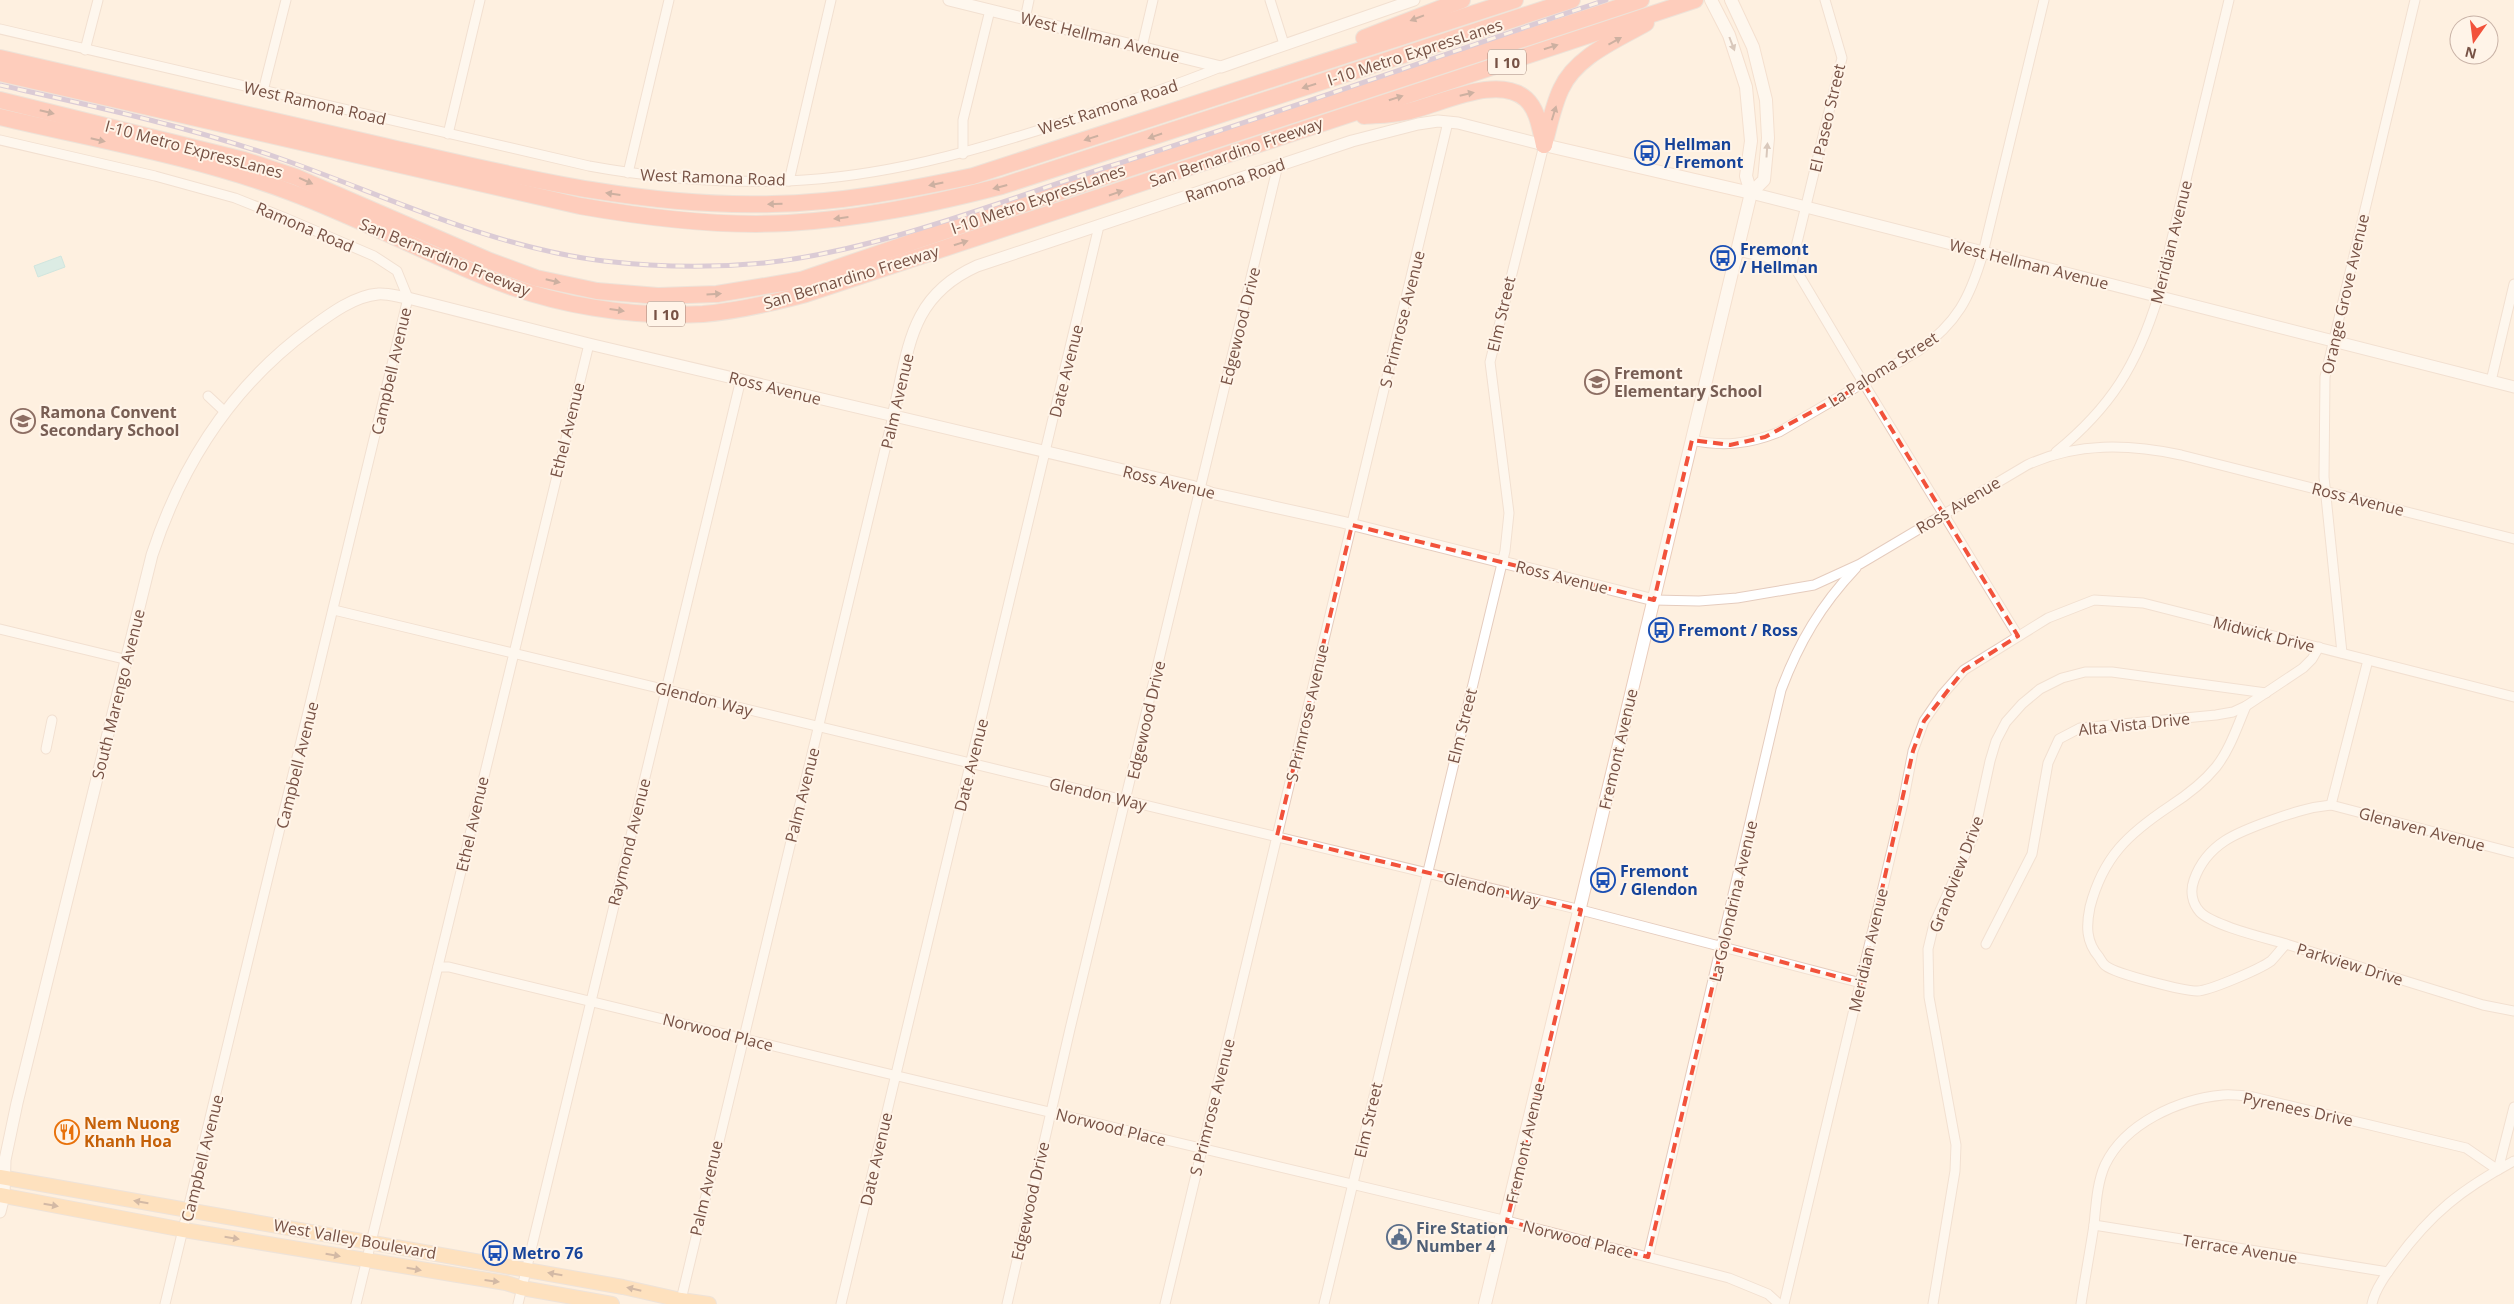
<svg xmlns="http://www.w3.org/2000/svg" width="2514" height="1304" font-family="'Open Sans',sans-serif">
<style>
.water{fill:#b3e6e9;stroke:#99d8db}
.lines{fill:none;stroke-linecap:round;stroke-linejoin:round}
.minor-casing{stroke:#e5ccbe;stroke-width:11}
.tertiary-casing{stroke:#e5ccbe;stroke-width:13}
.secondary-casing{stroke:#eaccbb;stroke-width:14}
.primary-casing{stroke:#dcd2cf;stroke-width:16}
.motorway-casing{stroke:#dcd2cf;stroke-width:18}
.minor{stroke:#fff;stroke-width:9}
.tertiary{stroke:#fff;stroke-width:11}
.secondary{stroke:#fff;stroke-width:12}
.primary{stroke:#ffce96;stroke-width:14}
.motorway{stroke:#fea391;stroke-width:16}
.rail-casing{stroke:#b19ec8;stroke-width:5}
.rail{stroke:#fff4e8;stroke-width:3;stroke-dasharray:9;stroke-linecap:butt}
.oneway{fill:#926254}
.oneway2{fill:#ad978f}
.oneway3{fill:#a0775d}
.marked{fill:none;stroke:#f2523b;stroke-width:4;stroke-dasharray:10 6;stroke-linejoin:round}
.labels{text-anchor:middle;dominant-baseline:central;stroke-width:4;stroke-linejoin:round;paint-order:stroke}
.shield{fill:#fff4e8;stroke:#a08376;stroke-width:1}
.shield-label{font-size:15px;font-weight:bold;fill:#775245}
.street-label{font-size:16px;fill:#775245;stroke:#fff4e8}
.transit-label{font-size:16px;font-weight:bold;fill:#164399;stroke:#fff4e8;text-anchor:start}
.education-label{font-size:16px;font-weight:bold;fill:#785e54;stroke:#fff4e8;text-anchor:start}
.food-label{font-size:16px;font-weight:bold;fill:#c56008;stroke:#fff4e8;text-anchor:start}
.service-label{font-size:16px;font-weight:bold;fill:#4e5e75;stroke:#fff4e8;text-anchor:start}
</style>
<rect width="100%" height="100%" fill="#fef0e0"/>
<polygon class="water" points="61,256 65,267 38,277 34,266"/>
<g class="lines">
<defs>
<g id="minor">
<polyline points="1270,0 1284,44"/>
<polyline points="1025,19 1029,0"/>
<path d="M0,29l589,137c65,12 133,17 199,15 94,-4 184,-29 273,-58 54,-17 107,-35 160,-56"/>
<polyline points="1142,47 1153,0"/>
<polyline points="85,50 98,0"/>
<polyline points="263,91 286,0"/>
<polyline points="448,134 480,0"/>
<polyline points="0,140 155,176 235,198 283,217 374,256 397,271 408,298 165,1304"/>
<polyline points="963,154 963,120 990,10"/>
<polyline points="628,173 669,0"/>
<polyline points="789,181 831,0"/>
<polyline points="1738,251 1792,263 1855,369 2018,636"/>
<polyline points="1792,263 1842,58 1825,0"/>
<polyline points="2491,381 2514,284"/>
<polyline points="208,396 224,411"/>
<path d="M1692,440c31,7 57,4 87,-8l139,-81c39,-28 52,-53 65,-98l61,-253"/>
<path d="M2056,452c55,-45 81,-87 102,-155l71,-297"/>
<path d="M1654,600l45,1 38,-3 77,-13 46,-21 167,-99c50,-23 102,-21 154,-10l333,84"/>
<polyline points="334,610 1581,910 1861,983"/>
<polyline points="0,629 128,660"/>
<polyline points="2342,653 2324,477 2325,377 2415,0"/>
<path d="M2246,706c-9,21 -16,43 -30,61 -13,16 -29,28 -46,39 -42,28 -67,51 -80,101 -4,19 -4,35 9,50 2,3 4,7 7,9 10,8 78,25 91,25 12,0 63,-22 74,-30 5,-5 10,-12 15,-17l197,61 31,6"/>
<polyline points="46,749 52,720"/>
<polyline points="2331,805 2514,853"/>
<polyline points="1986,944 2032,854 2048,763 2059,739 2080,728 2216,715 2233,712 2246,706 2303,668 2312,659 2319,647"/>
<path d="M2286,944c-20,-6 -72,-18 -86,-32 -8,-9 -10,-21 -6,-32 13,-37 44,-48 78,-60 20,-7 38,-13 59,-15l37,-145"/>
<polyline points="438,967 449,967 885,1073 1507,1221 1729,1278 1768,1294 1779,1304"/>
<polyline points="2094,1225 2388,1272"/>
<path d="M1648,1257l133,-567c18,-48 40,-85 75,-122"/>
<polyline points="356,1304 589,344"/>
<polyline points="518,1304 741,379"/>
<polyline points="680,1304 893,416"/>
<polyline points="841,1304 1099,226"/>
<polyline points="1007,1304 1070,1029 1278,165"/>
<polyline points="1165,1304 1448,122"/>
<polyline points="1324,1304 1505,551 1509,513 1490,362 1544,145"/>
<polyline points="1784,1304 1903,803 1913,751 1924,721 1942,695 1964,670 2048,618 2094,600 2143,603 2514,697"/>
<polyline points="1933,1304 1955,1171 1956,1145 1929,997 1928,949 1934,924 1974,835 1990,761 1996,741 2006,722 2022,704 2040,689 2062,678 2085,672 2112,672 2266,693"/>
<path d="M2081,1304c4,-26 9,-53 13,-79 2,-20 3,-42 11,-60 20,-42 74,-66 118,-70 10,-1 21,1 30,2l213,51 32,22 16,-63"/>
<path d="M2372,1304c3,-15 15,-31 24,-43 35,-48 66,-72 118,-100"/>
</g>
<g id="tertiary">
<polyline points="949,0 1221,67 1414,0"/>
<polyline points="1751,193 2514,387"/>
<path d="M893,416c16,-66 15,-119 84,-150l375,-125 66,-17 20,-3 20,2 86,22"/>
<path d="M0,1212l4,-16 1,-36 12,-57 135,-548c30,-92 81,-170 159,-227 19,-14 43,-32 67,-34 9,-1 21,3 30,4l181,46 602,142 20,7 131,29 312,78"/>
</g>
<g id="secondary">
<polyline points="1731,0 1753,47 1766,100 1768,138 1764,180 1751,193"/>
<polyline points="1544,145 1751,193"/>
<polyline points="1485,1304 1751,193 1746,176 1751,141 1746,87 1729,35 1711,0"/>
</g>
<g id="primary">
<polyline points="0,1177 623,1287 681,1300 709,1304"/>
<polyline points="0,1195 184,1230 506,1283 522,1288 612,1304"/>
</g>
<g id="motorway">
<polyline points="1364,38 1462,0"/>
<path d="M0,58c128,30 256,59 384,88 127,29 256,62 388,58 68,-1 135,-14 201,-28l542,-176"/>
<path d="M0,73l580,133c68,12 139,21 208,17 73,-4 144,-19 214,-37l570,-186"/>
<polyline points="0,100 244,160 296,177 490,261 536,278 597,291 658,296 717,294 801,280 1109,175 1641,0"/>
<path d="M1364,116c13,-1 28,-1 41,-4 33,-6 92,-39 121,-13 12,11 14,30 18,46"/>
<path d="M0,117c97,23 197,40 290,75 67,25 131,59 198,86 66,27 143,40 215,36 35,-3 69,-11 103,-20l889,-294"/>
<path d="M1544,145c5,-18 9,-39 17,-56 15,-33 56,-49 85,-66"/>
</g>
</defs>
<use href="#minor" class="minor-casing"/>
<use href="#tertiary" class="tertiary-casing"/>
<use href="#secondary" class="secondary-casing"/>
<use href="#primary" class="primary-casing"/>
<use href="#motorway" class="motorway-casing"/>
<use href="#minor" class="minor"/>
<use href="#tertiary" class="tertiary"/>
<use href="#secondary" class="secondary"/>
<use href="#primary" class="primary"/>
<use href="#motorway" class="motorway"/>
<defs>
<path id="rail" d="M0,85c93,21 186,41 276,72 109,38 213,90 328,104 52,6 108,7 160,2 112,-12 232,-60 340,-95 168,-53 335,-112 502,-168"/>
</defs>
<use href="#rail" class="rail-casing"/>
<use href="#rail" class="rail"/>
</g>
<defs><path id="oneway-solid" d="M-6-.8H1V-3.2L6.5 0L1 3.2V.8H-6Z" transform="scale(1.25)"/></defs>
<g class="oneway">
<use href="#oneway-solid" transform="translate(1417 18) rotate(159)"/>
<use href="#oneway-solid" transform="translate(1615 41) rotate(-29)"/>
<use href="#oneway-solid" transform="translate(1551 47) rotate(-18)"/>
<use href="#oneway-solid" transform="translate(1309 86) rotate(162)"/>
<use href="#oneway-solid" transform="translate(1467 94) rotate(-13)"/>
<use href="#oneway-solid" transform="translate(1396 98) rotate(-18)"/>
<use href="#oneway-solid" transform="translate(47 112) rotate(14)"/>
<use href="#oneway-solid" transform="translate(1554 113) rotate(-73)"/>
<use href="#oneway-solid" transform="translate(1155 136) rotate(161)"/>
<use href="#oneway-solid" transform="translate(1091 138) rotate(162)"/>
<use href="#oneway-solid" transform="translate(98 140) rotate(13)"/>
<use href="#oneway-solid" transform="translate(306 181) rotate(24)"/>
<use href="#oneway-solid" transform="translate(936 184) rotate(168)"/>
<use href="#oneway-solid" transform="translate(1000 187) rotate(165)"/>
<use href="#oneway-solid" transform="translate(1116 193) rotate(-19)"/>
<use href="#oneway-solid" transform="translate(613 194) rotate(-172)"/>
<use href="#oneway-solid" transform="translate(775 204) rotate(178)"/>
<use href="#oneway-solid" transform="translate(841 218) rotate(173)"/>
<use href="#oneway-solid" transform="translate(961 243) rotate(-18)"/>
<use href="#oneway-solid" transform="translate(553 281) rotate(13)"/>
<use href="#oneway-solid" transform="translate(714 294) rotate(-4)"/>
<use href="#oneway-solid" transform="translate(617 310) rotate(8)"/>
</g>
<g class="oneway2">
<use href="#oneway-solid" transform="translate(1732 44) rotate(69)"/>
<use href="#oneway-solid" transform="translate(1767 150) rotate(-86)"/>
</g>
<g class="oneway3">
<use href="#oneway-solid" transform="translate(141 1202) rotate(-170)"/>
<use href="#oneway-solid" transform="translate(51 1205) rotate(10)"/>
<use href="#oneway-solid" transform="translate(232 1238) rotate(9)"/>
<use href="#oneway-solid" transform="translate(333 1255) rotate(10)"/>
<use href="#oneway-solid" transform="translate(414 1269) rotate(10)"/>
<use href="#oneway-solid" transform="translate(555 1274) rotate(-170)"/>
<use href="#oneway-solid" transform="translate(492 1281) rotate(7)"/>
<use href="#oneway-solid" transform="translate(634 1289) rotate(-167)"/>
</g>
<path d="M0 0H2514V1304H0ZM1864,384l154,252 -54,34 -40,51 -11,30 -52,232 -139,-37 -74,311 -141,-36 74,-311 -304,-74 75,-311 302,75 38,-160 38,5 35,-8z" fill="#fef0e0" fill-opacity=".55" fill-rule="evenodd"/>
<path class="marked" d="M1864,384l154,252 -54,34 -40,51 -11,30 -52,232 -139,-37 -74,311 -141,-36 74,-311 -304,-74 75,-311 302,75 38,-160 38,5 35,-8z"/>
<defs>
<symbol id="bus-ring" viewBox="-11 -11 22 22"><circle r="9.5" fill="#fff4e8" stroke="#1a4fb4" stroke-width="1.5"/><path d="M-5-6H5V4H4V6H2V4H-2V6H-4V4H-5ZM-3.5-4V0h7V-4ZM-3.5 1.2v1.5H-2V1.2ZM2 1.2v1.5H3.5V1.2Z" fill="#1a4fb4"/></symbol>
<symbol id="school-ring" viewBox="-11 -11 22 22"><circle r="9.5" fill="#fff4e8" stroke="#8d6e63" stroke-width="1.5"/><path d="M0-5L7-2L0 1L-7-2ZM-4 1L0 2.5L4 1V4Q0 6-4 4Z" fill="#8d6e63"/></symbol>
<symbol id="restaurant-ring" viewBox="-11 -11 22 22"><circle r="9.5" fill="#fff4e8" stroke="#e8710a" stroke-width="1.5"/><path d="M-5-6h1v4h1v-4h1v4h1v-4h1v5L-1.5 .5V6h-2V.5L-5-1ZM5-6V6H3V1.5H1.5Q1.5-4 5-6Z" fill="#e8710a"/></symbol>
<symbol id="civic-ring" viewBox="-11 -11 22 22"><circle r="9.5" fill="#fff4e8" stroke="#5c6f8a" stroke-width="1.5"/><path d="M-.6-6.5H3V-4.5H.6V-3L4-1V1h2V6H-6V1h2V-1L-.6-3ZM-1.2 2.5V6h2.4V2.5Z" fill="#5c6f8a"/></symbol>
</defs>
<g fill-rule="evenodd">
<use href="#bus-ring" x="1633" y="139" width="28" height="28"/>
<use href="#bus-ring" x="1709" y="244" width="28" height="28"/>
<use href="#school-ring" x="1583" y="368" width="28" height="28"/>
<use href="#school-ring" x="9" y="407" width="28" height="28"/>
<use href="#bus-ring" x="1647" y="616" width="28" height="28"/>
<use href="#bus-ring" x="1589" y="866" width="28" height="28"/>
<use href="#restaurant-ring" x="53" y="1118" width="28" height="28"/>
<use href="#civic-ring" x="1385" y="1223" width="28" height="28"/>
<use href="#bus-ring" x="481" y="1239" width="28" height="28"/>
</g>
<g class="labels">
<g class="shield">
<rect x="1488" y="49.5" width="38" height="25" rx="4"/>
<rect x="647" y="301.5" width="38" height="25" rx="4"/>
</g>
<g class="shield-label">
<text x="1507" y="62">I 10</text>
<text x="666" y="314">I 10</text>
</g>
<g class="street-label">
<text transform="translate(1100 37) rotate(14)">West Hellman Avenue</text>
<text transform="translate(1415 52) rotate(-18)">I-10 Metro ExpressLanes</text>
<text transform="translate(315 103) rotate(13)">West Ramona Road</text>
<text transform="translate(1108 107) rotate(-18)">West Ramona Road</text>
<text transform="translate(1827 118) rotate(-77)">El Paseo Street</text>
<text transform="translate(194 149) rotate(15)">I-10 Metro ExpressLanes</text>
<text transform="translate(1236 152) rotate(-19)">San Bernardino Freeway</text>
<text transform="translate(713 177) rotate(2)">West Ramona Road</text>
<text transform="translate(1235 180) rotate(-19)">Ramona Road</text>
<text transform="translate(1038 199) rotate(-19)">I-10 Metro ExpressLanes</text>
<text transform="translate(305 227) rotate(23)">Ramona Road</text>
<text transform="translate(2171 242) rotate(-76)">Meridian Avenue</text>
<text transform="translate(445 257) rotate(22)">San Bernardino Freeway</text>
<text transform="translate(2029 264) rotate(14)">West Hellman Avenue</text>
<text transform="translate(851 277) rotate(-17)">San Bernardino Freeway</text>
<text transform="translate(2345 294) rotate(-77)">Orange Grove Avenue</text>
<text transform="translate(1501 314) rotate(-77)">Elm Street</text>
<text transform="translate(1402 319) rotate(-76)">S Primrose Avenue</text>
<text transform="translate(1240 326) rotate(-76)">Edgewood Drive</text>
<text transform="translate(1883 369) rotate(-32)">La Paloma Street</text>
<text transform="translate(391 371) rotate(-77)">Campbell Avenue</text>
<text transform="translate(1066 371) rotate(-76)">Date Avenue</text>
<text transform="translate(775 388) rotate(14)">Ross Avenue</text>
<text transform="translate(897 401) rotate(-77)">Palm Avenue</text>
<text transform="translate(567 430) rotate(-76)">Ethel Avenue</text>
<text transform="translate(1169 482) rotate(14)">Ross Avenue</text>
<text transform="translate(2358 499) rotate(14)">Ross Avenue</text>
<text transform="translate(1958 505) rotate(-31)">Ross Avenue</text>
<text transform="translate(1562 577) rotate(14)">Ross Avenue</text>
<text transform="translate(2264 634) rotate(14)">Midwick Drive</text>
<text transform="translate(118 694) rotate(-76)">South Marengo Avenue</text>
<text transform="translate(704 699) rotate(14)">Glendon Way</text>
<text transform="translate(1307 713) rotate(-77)">S Primrose Avenue</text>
<text transform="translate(1146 720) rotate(-77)">Edgewood Drive</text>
<text transform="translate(2134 724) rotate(-6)">Alta Vista Drive</text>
<text transform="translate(1462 726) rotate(-76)">Elm Street</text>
<text transform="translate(1618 749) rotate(-77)">Fremont Avenue</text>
<text transform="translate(297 765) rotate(-76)">Campbell Avenue</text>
<text transform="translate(971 765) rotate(-76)">Date Avenue</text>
<text transform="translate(1098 794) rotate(13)">Glendon Way</text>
<text transform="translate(802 795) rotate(-76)">Palm Avenue</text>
<text transform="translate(472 824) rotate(-77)">Ethel Avenue</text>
<text transform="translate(2422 829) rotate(15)">Glenaven Avenue</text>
<text transform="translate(629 842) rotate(-76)">Raymond Avenue</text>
<text transform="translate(1956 874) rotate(-69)">Grandview Drive</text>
<text transform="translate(1492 889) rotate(14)">Glendon Way</text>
<text transform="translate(1733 901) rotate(-77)">La Golondrina Avenue</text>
<text transform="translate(1868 950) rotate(-77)">Meridian Avenue</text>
<text transform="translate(2350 964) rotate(17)">Parkview Drive</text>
<text transform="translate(718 1032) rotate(14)">Norwood Place</text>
<text transform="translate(1212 1107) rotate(-76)">S Primrose Avenue</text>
<text transform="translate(2298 1109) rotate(12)">Pyrenees Drive</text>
<text transform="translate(1368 1120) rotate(-77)">Elm Street</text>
<text transform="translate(1111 1127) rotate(14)">Norwood Place</text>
<text transform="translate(1525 1143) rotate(-77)">Fremont Avenue</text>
<text transform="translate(202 1158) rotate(-76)">Campbell Avenue</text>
<text transform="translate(876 1159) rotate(-77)">Date Avenue</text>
<text transform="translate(706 1188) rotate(-77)">Palm Avenue</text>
<text transform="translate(1030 1201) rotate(-77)">Edgewood Drive</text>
<text transform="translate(355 1239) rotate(10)">West Valley Boulevard</text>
<text transform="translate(1578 1239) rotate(14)">Norwood Place</text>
<text transform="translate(2240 1249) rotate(9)">Terrace Avenue</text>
</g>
<g class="transit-label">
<text x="1664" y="144">Hellman<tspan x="1664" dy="18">/ Fremont</tspan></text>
<text x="1740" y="249">Fremont<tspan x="1740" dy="18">/ Hellman</tspan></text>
<text x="1678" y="630">Fremont / Ross</text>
<text x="1620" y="871">Fremont<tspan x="1620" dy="18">/ Glendon</tspan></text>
<text x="512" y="1253">Metro 76</text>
</g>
<g class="education-label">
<text x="1614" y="373">Fremont<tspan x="1614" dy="18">Elementary School</tspan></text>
<text x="40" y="412">Ramona Convent<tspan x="40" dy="18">Secondary School</tspan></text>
</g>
<g class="food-label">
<text x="84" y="1123">Nem Nuong<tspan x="84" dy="18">Khanh Hoa</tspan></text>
</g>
<g class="service-label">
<text x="1416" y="1228">Fire Station<tspan x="1416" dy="18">Number 4</tspan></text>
</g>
</g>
<g transform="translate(2474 40) rotate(194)"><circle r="24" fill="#fff4e8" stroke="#c9b3a7"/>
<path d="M0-4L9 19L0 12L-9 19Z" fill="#f2523b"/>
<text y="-8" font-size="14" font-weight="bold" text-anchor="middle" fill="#775245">N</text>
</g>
</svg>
